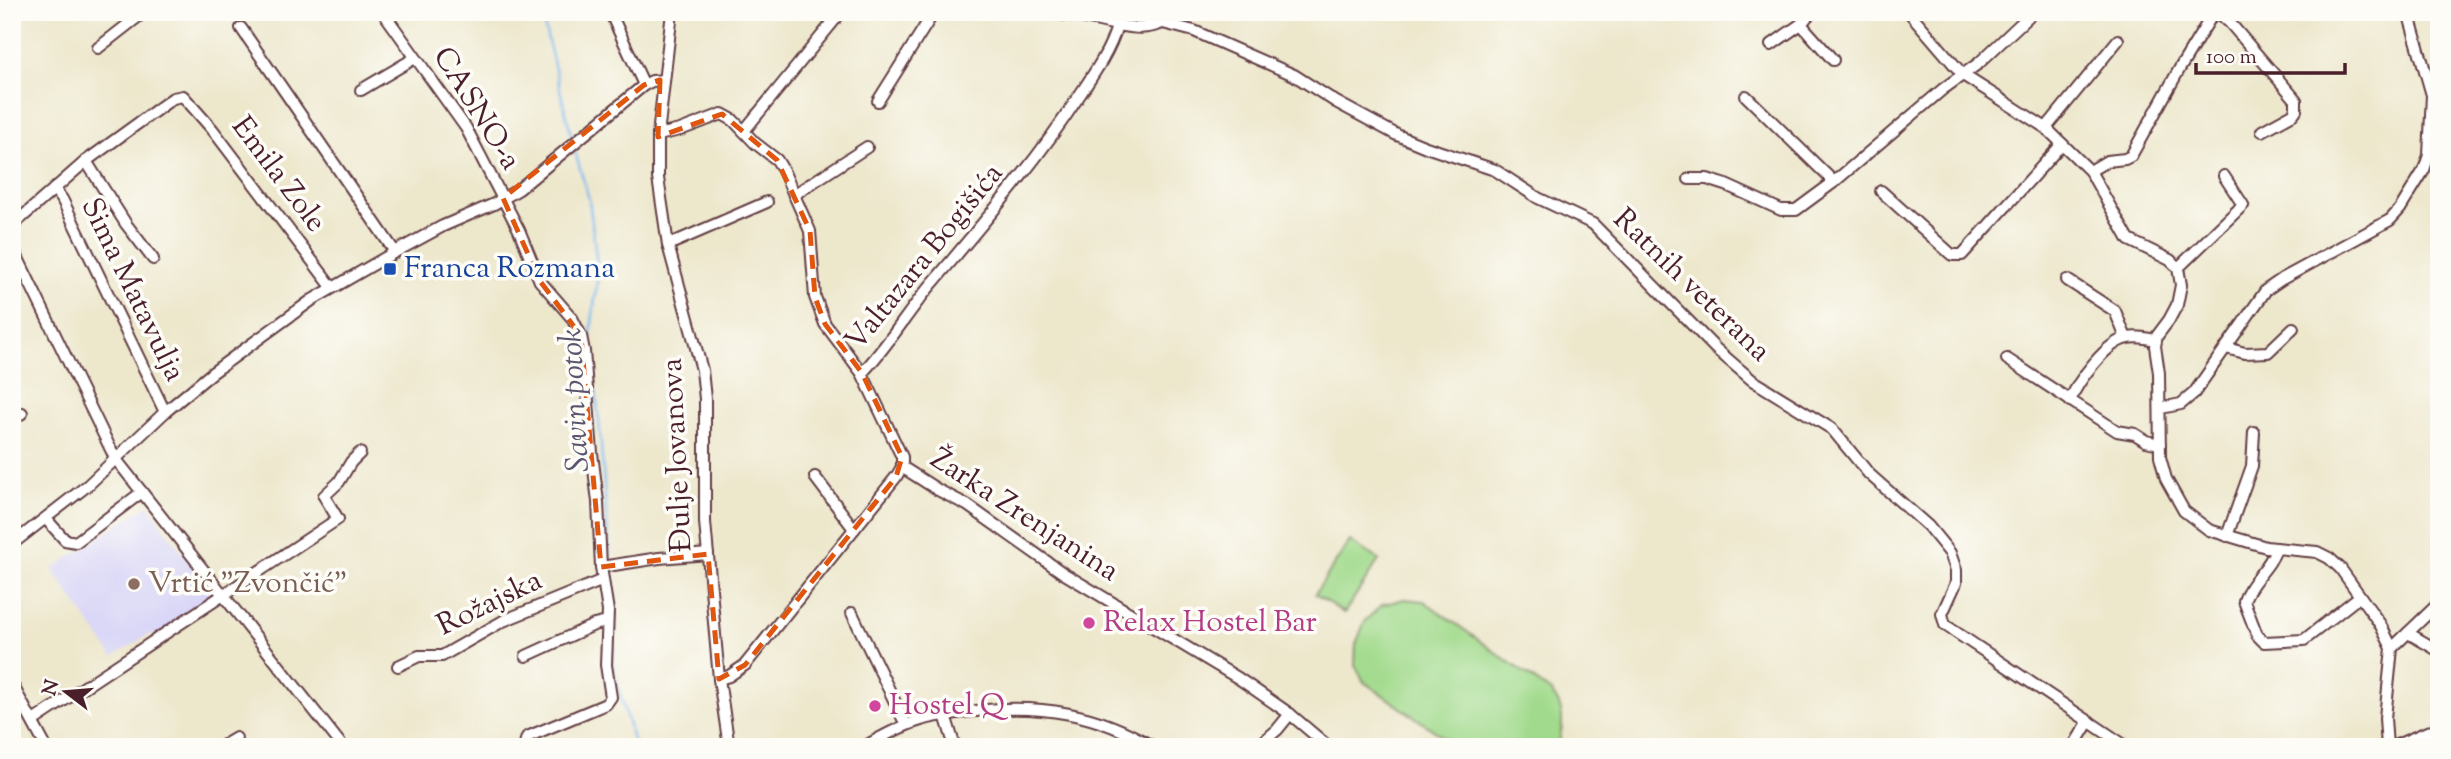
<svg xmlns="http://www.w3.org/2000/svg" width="2451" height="759" font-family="'Sorts Mill Goudy',serif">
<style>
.built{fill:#d9d6f7}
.green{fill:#a1da8c;stroke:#767c5c;stroke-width:2}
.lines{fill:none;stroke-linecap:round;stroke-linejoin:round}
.stream{stroke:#7cb8ee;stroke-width:2.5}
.minor-casing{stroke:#623d43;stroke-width:14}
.minor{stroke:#fff;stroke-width:10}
.marked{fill:none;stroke:#e0560e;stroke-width:5;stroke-dasharray:14 9;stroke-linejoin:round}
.transit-dot{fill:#1a4fb4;stroke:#fdfcf7;stroke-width:2.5}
.education-dot{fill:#8d6e63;stroke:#fdfcf7;stroke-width:2.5}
.hotel-dot{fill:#d1479c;stroke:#fdfcf7;stroke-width:2.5}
.labels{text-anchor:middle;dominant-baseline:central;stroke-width:7;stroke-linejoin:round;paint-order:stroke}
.street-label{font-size:30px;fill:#4a1f2b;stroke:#fdfcf7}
.transit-label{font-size:30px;fill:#164399;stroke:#fdfcf7;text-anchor:start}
.education-label{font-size:30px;fill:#785e54;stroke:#fdfcf7;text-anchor:start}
.hotel-label{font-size:30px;fill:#b23c85;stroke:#fdfcf7;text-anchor:start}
.water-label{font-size:32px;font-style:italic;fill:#5c556f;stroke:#fdfcf7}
</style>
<rect width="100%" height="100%" fill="#fdfcf7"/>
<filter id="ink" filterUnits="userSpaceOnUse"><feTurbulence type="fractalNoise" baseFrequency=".0143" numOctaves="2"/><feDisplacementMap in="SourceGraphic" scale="14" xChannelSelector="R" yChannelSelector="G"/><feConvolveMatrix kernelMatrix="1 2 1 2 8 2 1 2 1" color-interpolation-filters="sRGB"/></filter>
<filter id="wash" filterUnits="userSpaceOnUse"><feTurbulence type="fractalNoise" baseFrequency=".00686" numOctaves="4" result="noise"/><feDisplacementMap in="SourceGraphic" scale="28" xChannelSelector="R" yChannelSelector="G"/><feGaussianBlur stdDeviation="1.57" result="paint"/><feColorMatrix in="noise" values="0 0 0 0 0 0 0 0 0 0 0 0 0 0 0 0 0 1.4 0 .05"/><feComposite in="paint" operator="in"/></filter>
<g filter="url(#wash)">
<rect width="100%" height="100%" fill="#ede7cc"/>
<polygon class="built" points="148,505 216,600 157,639 151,633 113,657 52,569"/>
<g class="green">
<polygon points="1350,541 1379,560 1344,613 1315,594"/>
<path d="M1404,599l20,2 127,91c15,17 12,34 7,55h-100l-94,-65 -9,-17 1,-21 9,-23 17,-16z"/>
</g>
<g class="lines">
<g class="stream">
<polyline points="541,12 573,142"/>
<polyline points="574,148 589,199 598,273 590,340 599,420 610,561"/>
<polyline points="611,567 616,607 613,669 635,747"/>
</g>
</g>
</g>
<g filter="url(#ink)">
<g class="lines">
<defs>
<g id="minor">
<polyline points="383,12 466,128 519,230 540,281 572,318 581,336 584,351 592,453 598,502 601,567 608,611 606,665 611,697 606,704 527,737 524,747"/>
<polyline points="610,12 644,85"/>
<polyline points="672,12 658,135 658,178 668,245 702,370 705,399 705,522 719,679 729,747"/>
<path d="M1043,12c11,2 22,2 33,4 37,6 71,25 103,-4"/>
<polyline points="1909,12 1963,75 2046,128 2090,171 2129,240 2170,260 2178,268 2181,285 2177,305 2169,320 2157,336 2155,346 2159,373 2160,457 2166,479 2184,511 2209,530 2266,547 2317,552 2329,558 2340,568 2380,624 2392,648 2385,718 2387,747"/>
<polyline points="2218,12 2230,23 2296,100 2296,110 2293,114 2262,131"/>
<polyline points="1163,23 1194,31 1294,75 1336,102 1397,135 1426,147 1495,170 1538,198 1593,224 1716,349 1752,380 1832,429 1869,474 1928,526 1950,553 1956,570 1956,583 1942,614 1945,625 2127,747"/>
<polyline points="1801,24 1833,60"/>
<polyline points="241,28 395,252"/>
<polyline points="1771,45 1801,24 1811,12"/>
<polyline points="98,48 144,12"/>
<polyline points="361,90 415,58"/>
<polyline points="1746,96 1834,182"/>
<polyline points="878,101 934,12"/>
<polyline points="2046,128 2118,40"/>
<polyline points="744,131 841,12"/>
<polyline points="658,135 680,130 722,114 733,120 755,143 777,160 783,170 810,231 815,297 825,324 862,373 902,457 902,467 896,477 745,665 729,676 719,679"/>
<polyline points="86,161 126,224 153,259"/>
<polyline points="2090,171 2107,161 2125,159 2131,156 2180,68 2214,12"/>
<polyline points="1689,179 1707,179 1726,185 1781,210 1796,210 1834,182 1943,89 1979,63 2033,12"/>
<polyline points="54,189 62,199 165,412"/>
<polyline points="1881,191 1952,255 1962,255 2062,144"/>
<polyline points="795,194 867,147"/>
<polyline points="12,226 86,161 173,98 183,96 213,130 332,287"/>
<polyline points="668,245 767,202"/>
<polyline points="12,246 115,458 343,747"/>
<polyline points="2178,268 2243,205 2224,176"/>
<polyline points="2067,280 2115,311 2126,338"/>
<polyline points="2226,348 2245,353 2268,352 2293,328"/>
<polyline points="2007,359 2117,431 2135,434 2146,441 2160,444"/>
<path d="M862,373c26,-27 45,-60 69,-88 52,-62 104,-121 148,-189 14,-21 31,-45 38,-70"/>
<path d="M2070,401c7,-19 37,-60 58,-63 9,-2 19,0 27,2"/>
<polyline points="2161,408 2181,404 2194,393 2266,290 2282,279 2390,220 2400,209 2424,170 2429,155 2432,95 2408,12"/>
<polyline points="12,420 22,413"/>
<polyline points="902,467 938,490 967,505 1063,573 1238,678 1290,714 1329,747"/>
<polyline points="815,477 854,529"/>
<polyline points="46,519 65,540 76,542 142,492"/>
<polyline points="2227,536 2252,466 2254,432"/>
<polyline points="12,544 88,485 165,412 212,373 312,300 395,252 443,226 494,204 519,189 644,85 652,81 664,80"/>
<path d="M2276,548c-6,21 -26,32 -32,53l13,34 7,7 40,-2 56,-44"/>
<polyline points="601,567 659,558 708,554"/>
<polyline points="852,613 906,725"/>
<polyline points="2408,633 2439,651"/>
<polyline points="2392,648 2439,603"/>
<polyline points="526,656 594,625 607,622"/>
<polyline points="398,666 419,656 442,656 503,621 603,580"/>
<polyline points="12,684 46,747"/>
<polyline points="945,715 955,747"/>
<polyline points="33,721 338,519 324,496 339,482 351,462 360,453"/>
<polyline points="221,747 236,738"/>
<path d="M864,747c17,-10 35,-20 54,-26 19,-6 39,-8 58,-10 64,-7 122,2 177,36"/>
<polyline points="1257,747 1277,730 1290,714"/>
<polyline points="2073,747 2089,721"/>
<polyline points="2392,747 2427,732 2439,730"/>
</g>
</defs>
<use href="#minor" class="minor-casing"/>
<use href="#minor" class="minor"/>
</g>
</g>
<path class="marked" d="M660,80l-2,57 64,-23 55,46 33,71 5,66 10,27 37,49 40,84 -6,20 -151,188 -26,14 -11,-125 -107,13 -20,-231 -41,-55 -37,-83 141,-113z"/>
<rect class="transit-dot" x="383" y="262" width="14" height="14" rx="3.5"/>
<circle class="education-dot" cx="134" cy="584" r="7"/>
<g class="hotel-dot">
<circle cx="1089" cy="623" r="7"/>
<circle cx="875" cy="706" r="7"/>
</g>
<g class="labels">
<g class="street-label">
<text transform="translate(476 109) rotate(58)">CASNO-a</text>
<text transform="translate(278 175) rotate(53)">Emila Zole</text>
<text transform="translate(925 258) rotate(-51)">Valtazara Bogišića</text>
<text transform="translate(1691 286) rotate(44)">Ratnih veterana</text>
<text transform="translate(132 290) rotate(64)">Sima Matavulja</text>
<text transform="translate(678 455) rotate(-93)">Đulje Jovanova</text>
<text transform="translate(1024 516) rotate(33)">Žarka Zrenjanina</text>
<text transform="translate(490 604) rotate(-26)">Rožajska</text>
</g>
<g class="transit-label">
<text x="404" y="269">Franca Rozmana</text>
</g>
<g class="education-label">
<text x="148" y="584">Vrtić "Zvončić"</text>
</g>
<g class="hotel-label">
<text x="1103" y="623">Relax Hostel Bar</text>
<text x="889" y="706">Hostel Q</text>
</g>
<g class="water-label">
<text transform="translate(576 400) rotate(-93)">Savin potok</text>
</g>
</g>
<rect width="2451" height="759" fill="none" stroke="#fdfcf7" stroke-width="42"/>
<g transform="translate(66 692) rotate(286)" stroke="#fdfcf7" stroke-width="5" paint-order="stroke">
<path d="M0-5L12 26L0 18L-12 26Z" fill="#4a1f2b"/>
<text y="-10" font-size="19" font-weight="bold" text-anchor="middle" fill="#4a1f2b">N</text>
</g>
<path d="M2196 63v10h149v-10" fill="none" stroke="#4a1f2b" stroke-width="3.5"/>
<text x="2206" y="63" font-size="21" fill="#4a1f2b" stroke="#fdfcf7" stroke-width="5" paint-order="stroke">100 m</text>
</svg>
